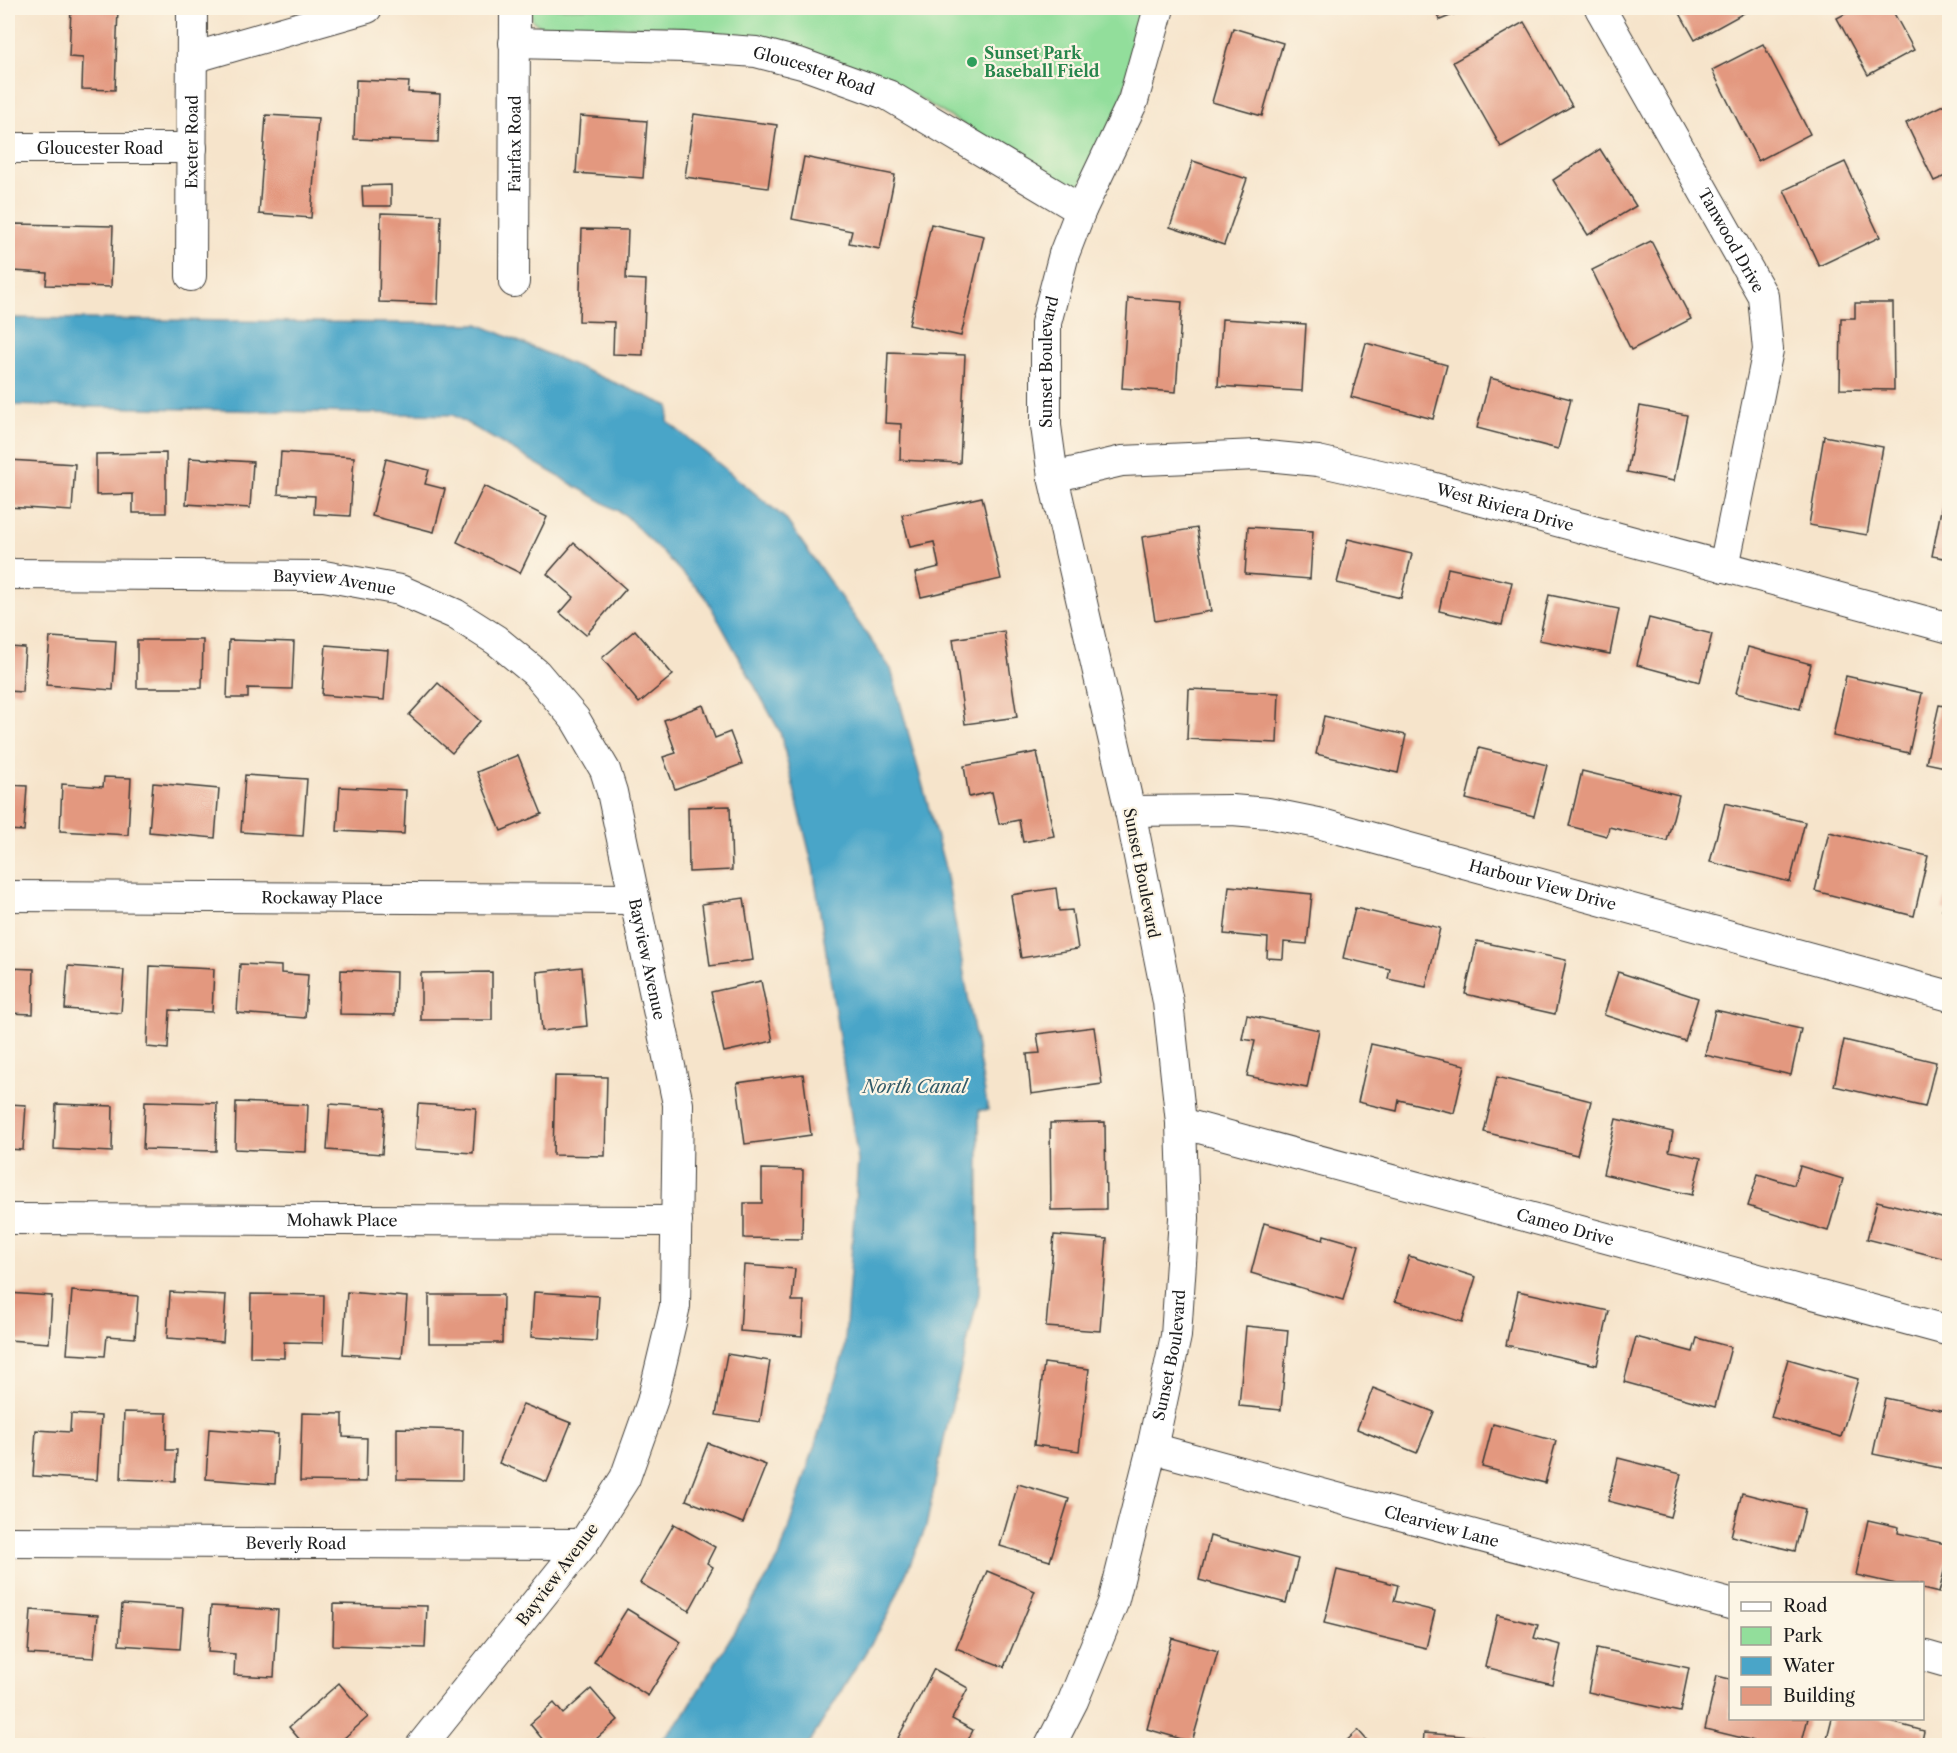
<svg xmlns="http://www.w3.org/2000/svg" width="1957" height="1753" font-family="'Libre Caslon Text',serif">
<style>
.green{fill:#92de9b;stroke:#577d5c;stroke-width:1.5}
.water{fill:#4aa5c8;stroke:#336072;stroke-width:1.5}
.building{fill:#e3987f}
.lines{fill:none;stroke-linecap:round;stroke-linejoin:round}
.minor-casing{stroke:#3d3a36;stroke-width:32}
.minor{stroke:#fff;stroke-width:30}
.leisure-dot{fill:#2e9e5b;stroke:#fcf5e5;stroke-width:2}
.labels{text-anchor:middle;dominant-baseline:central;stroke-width:4.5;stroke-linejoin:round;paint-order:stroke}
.leisure-label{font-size:16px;font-weight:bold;fill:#27864d;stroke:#fcf5e5;text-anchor:start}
.street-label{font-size:16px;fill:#1c1c1c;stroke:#fcf5e5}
.water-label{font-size:18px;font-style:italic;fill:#315a69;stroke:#fcf5e5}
</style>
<rect width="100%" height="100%" fill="#fcf5e5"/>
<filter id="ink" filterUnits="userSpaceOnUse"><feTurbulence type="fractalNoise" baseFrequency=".0167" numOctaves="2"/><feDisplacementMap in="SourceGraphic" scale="12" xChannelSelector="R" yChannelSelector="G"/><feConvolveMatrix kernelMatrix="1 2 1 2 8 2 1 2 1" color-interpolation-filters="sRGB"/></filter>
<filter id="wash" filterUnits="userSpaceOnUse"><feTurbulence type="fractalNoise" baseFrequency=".008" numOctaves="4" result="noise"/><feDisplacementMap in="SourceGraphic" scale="24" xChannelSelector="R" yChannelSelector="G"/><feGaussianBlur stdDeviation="1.35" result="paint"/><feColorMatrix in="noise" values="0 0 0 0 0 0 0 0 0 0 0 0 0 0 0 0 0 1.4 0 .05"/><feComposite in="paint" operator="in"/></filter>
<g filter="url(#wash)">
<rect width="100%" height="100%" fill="#f6e4cb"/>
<polygon class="green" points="531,8 1145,8 1121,103 1077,193 892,82 795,45 671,27 541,27 532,20"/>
<polygon class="water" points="8,318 478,324 669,406 668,422 785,518 891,669 946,871 988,1110 979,1110 979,1294 944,1439 926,1527 887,1618 808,1745 657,1745 683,1716 779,1558 844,1353 858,1161 813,867 780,732 705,596 625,515 453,415 8,405"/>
<g id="blocks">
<g class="building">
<polygon points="71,8 118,8 115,90 82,89 83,58 69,57"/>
<polygon points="1434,8 1470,8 1440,20"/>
<polygon points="1677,8 1741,8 1744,13 1695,40"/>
<polygon points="1856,8 1891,8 1914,50 1868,75 1837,18"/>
<polygon points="1524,22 1572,106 1501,147 1453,62"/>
<polygon points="1233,28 1283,43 1262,116 1212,102"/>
<polygon points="1763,44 1810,134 1758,161 1712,70"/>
<polygon points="356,80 409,82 408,92 440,94 438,142 354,139"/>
<polygon points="1947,103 1950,108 1950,174 1934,181 1906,123"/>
<polygon points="694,114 777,125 768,188 685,177"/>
<polygon points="266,115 318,118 311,218 259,214"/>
<polygon points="580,116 647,121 643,178 576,173"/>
<polygon points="1600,149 1636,206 1588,235 1553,180"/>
<polygon points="804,157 895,175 880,249 849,243 852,231 792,219"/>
<polygon points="1193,161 1247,179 1224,245 1170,227"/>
<polygon points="1845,162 1880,237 1819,266 1784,190"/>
<polygon points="391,185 391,206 363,206 362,186"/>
<polygon points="381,213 441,215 438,304 379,302"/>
<polygon points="15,224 113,226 111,287 46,285 47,273 13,271"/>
<polygon points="931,224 984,236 961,336 909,325"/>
<polygon points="582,229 628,230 626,279 646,280 643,355 613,354 614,322 579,321"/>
<polygon points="1651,241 1691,319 1631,350 1592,270"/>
<polygon points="1128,298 1182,302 1176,392 1122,388"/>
<polygon points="1855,303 1893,303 1894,390 1840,389 1841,318 1855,318"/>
<polygon points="1222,319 1306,324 1302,391 1218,386"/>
<polygon points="1366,343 1447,365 1433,419 1351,397"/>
<polygon points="888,352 965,355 960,463 900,460 901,424 885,423"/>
<polygon points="1490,378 1571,399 1558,449 1477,428"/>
<polygon points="1640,406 1687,415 1674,481 1627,472"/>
<polygon points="1824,436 1883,447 1867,535 1809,525"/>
<polygon points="281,452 354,457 350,516 314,514 315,496 278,494"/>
<polygon points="166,453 166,513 133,513 133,494 96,495 96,454"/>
<polygon points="189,458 253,462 250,508 186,504"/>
<polygon points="386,459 429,470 425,484 445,489 434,532 372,516"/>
<polygon points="9,460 75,464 72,511 8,507"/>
<polygon points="1948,474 1950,474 1950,559 1932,556"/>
<polygon points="484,486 547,517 520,573 457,542"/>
<polygon points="982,497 1001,579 921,597 915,573 939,567 934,542 910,547 902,515"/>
<polygon points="1248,527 1313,531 1310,579 1245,574"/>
<polygon points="1197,528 1211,611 1155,621 1142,537"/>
<polygon points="1348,539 1412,554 1401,598 1337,583"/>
<polygon points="574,543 626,589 586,635 560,613 574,597 547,574"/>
<polygon points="1448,568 1512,582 1502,625 1439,611"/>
<polygon points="1549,595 1619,609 1610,654 1539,640"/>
<polygon points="1649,618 1712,634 1700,682 1637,665"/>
<polygon points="635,630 673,675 639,703 602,658"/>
<polygon points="1004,631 1017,717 965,724 953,639"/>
<polygon points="50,637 116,641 113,690 46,685"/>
<polygon points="137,640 203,640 202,688 137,688"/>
<polygon points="229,640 294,642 292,689 248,688 248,698 227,698"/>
<polygon points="326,645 388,650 384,700 322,695"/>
<polygon points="8,647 25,648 22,692 8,691"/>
<polygon points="1748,647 1811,664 1800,709 1736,693"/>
<polygon points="1846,676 1922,693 1909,753 1833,736"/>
<polygon points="438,683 480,721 452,753 409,715"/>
<polygon points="1189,689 1279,693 1277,743 1187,739"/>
<polygon points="703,705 715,738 730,732 742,764 675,789 663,757 676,753 664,720"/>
<polygon points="1939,705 1950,707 1950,768 1926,763"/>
<polygon points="1324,716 1406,735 1398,773 1316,754"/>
<polygon points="1479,748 1547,765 1534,816 1466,799"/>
<polygon points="1037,752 1054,836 1023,842 1019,820 999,824 992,792 969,797 964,766"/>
<polygon points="518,755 542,814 501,831 477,772"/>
<polygon points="1582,771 1679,795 1667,841 1609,827 1607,836 1569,826"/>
<polygon points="245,775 307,779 303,836 241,832"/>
<polygon points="104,777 131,778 128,835 60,831 62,784 103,787"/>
<polygon points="153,783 219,789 215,838 149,832"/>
<polygon points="8,785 27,786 24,831 8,830"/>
<polygon points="340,787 406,790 404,834 337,831"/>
<polygon points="1725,803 1805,822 1790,882 1710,862"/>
<polygon points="730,806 732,870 689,872 688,807"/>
<polygon points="1829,832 1928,856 1914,916 1815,891"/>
<polygon points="1949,885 1950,885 1950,912 1942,910"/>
<polygon points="1229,886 1312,894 1307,944 1284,942 1283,959 1267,958 1268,938 1224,934"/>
<polygon points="1056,888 1059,911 1072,910 1078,949 1021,958 1011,895"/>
<polygon points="744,898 753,960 710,966 702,904"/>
<polygon points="1355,908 1440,928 1426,987 1388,979 1390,969 1343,958"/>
<polygon points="1477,941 1566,960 1555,1014 1465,994"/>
<polygon points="240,964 281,966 281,973 308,975 305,1018 237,1013"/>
<polygon points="68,966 124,970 121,1013 65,1009"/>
<polygon points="150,966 214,969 212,1012 170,1010 168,1049 147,1047"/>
<polygon points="582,967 587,1026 542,1031 537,972"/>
<polygon points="8,968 34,969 33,1014 8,1013"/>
<polygon points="341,970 396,972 395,1015 340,1014"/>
<polygon points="492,972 492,1020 421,1020 421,973"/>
<polygon points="1618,972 1698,998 1685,1041 1604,1015"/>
<polygon points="761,981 773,1041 724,1052 711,992"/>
<polygon points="1715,1010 1801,1029 1791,1075 1705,1055"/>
<polygon points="1247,1015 1319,1030 1307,1088 1247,1076 1255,1041 1242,1039"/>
<polygon points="1094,1027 1102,1084 1031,1094 1027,1054 1040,1053 1037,1034"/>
<polygon points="1844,1040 1936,1062 1925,1107 1834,1086"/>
<polygon points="1371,1044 1465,1065 1454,1113 1399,1100 1397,1111 1358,1102"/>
<polygon points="803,1074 811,1135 745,1144 737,1083"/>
<polygon points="555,1076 607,1077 605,1156 553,1155"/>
<polygon points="1497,1077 1591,1101 1577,1155 1484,1132"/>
<polygon points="145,1101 217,1103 216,1151 143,1149"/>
<polygon points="236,1102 308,1105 306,1152 235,1149"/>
<polygon points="8,1104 26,1105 23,1150 8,1149"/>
<polygon points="56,1104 113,1106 112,1152 54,1149"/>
<polygon points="330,1104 385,1108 382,1154 327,1150"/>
<polygon points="418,1104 476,1108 473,1153 415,1149"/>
<polygon points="1616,1119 1673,1132 1669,1151 1701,1158 1692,1195 1603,1174"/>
<polygon points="1105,1122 1106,1209 1051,1210 1050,1123"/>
<polygon points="1800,1166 1843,1179 1828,1231 1748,1206 1758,1174 1794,1185"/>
<polygon points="762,1169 803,1170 802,1239 744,1238 744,1203 762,1203"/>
<polygon points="1877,1201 1950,1219 1950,1260 1867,1239"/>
<polygon points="1264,1223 1323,1240 1324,1235 1359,1245 1343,1300 1251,1273"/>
<polygon points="1054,1235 1107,1239 1100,1331 1046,1327"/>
<polygon points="1409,1256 1476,1277 1462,1322 1395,1301"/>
<polygon points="744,1265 795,1269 792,1301 804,1301 802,1336 740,1331"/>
<polygon points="72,1291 138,1296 135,1338 107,1336 105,1356 67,1354"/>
<polygon points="1518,1291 1609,1311 1597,1365 1506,1345"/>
<polygon points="170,1292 226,1295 223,1342 167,1338"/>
<polygon points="347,1292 407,1297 402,1358 343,1354"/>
<polygon points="534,1292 599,1296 596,1341 531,1337"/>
<polygon points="8,1293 52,1296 49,1343 8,1340"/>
<polygon points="251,1294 324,1295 323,1343 284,1342 284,1358 250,1357"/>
<polygon points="429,1295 503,1295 502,1343 429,1343"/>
<polygon points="1246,1326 1288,1330 1281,1410 1239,1406"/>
<polygon points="1636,1337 1693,1352 1697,1338 1731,1347 1715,1407 1624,1382"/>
<polygon points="727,1354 770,1361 760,1422 716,1415"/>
<polygon points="1788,1359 1858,1379 1841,1437 1771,1417"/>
<polygon points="1044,1363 1089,1369 1079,1451 1034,1445"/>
<polygon points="1373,1388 1434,1412 1417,1453 1357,1429"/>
<polygon points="1885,1398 1950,1412 1950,1470 1873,1454"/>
<polygon points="523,1404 571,1423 547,1482 499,1463"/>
<polygon points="124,1412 167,1413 166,1450 177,1450 175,1481 121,1479"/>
<polygon points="302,1413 343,1414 343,1437 367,1438 366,1482 300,1481"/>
<polygon points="71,1414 101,1416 97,1480 33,1476 36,1430 70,1432"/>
<polygon points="1493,1424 1556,1441 1545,1483 1482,1467"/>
<polygon points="397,1428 463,1430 462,1480 397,1479"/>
<polygon points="209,1429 278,1434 275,1484 206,1479"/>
<polygon points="708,1443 766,1465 743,1523 686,1500"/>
<polygon points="1618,1458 1681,1474 1670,1517 1608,1501"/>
<polygon points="1018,1484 1069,1499 1050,1561 1000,1546"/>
<polygon points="1742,1493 1805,1509 1795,1551 1731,1536"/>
<polygon points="1868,1520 1899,1527 1898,1533 1950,1545 1939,1593 1922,1589 1922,1584 1896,1584 1856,1575"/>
<polygon points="674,1524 715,1547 707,1563 713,1567 689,1611 640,1583"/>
<polygon points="1210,1536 1298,1559 1286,1603 1199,1580"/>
<polygon points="1337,1570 1398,1585 1394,1601 1435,1611 1426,1648 1324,1623"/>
<polygon points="987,1571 1035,1591 1004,1667 956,1648"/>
<polygon points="122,1604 183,1608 180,1649 119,1645"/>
<polygon points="334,1604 427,1606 425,1648 333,1645"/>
<polygon points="211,1606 278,1610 274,1677 234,1675 235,1654 208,1652"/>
<polygon points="627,1609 681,1642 648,1696 594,1662"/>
<polygon points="31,1610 98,1615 94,1658 28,1654"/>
<polygon points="1497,1615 1538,1625 1534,1638 1561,1645 1552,1684 1485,1667"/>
<polygon points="1172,1638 1218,1651 1192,1742 1147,1729"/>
<polygon points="1597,1648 1689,1668 1680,1712 1588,1692"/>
<polygon points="934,1669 968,1688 952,1719 973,1730 965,1746 912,1746 898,1738"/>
<polygon points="1717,1676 1730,1679 1730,1718 1808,1718 1801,1746 1775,1746 1705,1729"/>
<polygon points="339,1683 368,1717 335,1746 305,1746 289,1727"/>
<polygon points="591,1689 618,1720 588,1746 548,1746 530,1724 554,1703 563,1714"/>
<polygon points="1832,1718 1876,1718 1924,1731 1921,1746 1825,1746"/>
<polygon points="1358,1730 1372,1746 1341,1746"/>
<polygon points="1424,1733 1487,1738 1487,1746 1423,1746"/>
</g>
</g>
</g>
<g filter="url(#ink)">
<use href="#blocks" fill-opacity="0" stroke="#3d3a36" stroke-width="1.5"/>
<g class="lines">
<defs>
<g id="minor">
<path id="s1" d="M1600,8l163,288 5,54 -44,217"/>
<path id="s2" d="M514,43l171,4 71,5 46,12 86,31 193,115"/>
<polyline points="192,58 367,8"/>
<path id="s3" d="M8,148h184"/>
<path id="s4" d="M191,276l1,-268"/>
<path id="s5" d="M514,282l1,-274"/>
<path id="s6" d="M1053,477l69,-16 134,-6 62,6 106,24 526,143"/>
<path id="s7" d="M8,574l316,2 76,14 55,24 41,26 40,33 39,46 30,51 7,22 66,312 -3,202 -23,96 -27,76 -42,66 -162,202"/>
<path id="s8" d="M1130,811l102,-1 36,3 50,10 632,173"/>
<path id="s9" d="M8,896l626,3"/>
<path id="s10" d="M1181,1123l769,208"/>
<path id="s11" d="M8,1219l669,2"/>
<path id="s12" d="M1152,1448l578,156"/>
<path id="s13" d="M8,1542l575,2"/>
<polyline points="1922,1655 1950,1663"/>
<path id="s14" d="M1050,1746l23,-45 40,-98 39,-155 24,-112 8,-118 -3,-95 -13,-121 -38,-191 -77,-334 -7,-51v-103l18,-69 17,-44 52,-109 26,-93"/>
</g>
</defs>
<use href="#minor" class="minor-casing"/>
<use href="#minor" class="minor"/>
</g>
</g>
<circle class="leisure-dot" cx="972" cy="62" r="6"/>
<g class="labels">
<g class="leisure-label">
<text x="984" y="53">Sunset Park<tspan x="984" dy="18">Baseball Field</tspan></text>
</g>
<g class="street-label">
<text stroke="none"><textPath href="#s2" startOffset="303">Gloucester Road</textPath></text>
<text stroke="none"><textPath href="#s4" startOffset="134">Exeter Road</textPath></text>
<text stroke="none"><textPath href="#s5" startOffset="138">Fairfax Road</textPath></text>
<text stroke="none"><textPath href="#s3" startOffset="92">Gloucester Road</textPath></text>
<text stroke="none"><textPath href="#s1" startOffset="267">Tanwood Drive</textPath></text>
<text stroke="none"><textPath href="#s14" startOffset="1419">Sunset Boulevard</textPath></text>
<text stroke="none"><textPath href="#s6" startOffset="460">West Riviera Drive</textPath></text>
<text stroke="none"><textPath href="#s7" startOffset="327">Bayview Avenue</textPath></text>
<text transform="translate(1142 873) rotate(79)">Sunset Boulevard</text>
<text stroke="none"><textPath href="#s8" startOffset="422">Harbour View Drive</textPath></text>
<text stroke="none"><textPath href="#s9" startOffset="314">Rockaway Place</textPath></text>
<text stroke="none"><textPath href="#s7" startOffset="867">Bayview Avenue</textPath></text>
<text stroke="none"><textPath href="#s11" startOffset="334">Mohawk Place</textPath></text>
<text stroke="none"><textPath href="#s10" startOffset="398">Cameo Drive</textPath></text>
<text stroke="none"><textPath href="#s14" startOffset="411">Sunset Boulevard</textPath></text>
<text stroke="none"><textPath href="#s12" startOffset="300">Clearview Lane</textPath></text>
<text stroke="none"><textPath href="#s13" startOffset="288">Beverly Road</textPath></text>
<text transform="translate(557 1574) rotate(-53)">Bayview Avenue</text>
</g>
<g class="water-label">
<text x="915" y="1087">North Canal</text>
</g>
</g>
<rect width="1957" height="1753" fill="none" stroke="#fcf5e5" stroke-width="30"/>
<rect x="1729" y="1582" width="195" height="138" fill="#fcf5e5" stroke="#a29e95" stroke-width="1.5"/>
<rect x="1741" y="1602" width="30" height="9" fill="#ffffff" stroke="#a29e95" stroke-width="1.5"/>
<text x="1783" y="1612" font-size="18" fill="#1c1c1c">Road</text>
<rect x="1741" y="1627" width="30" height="18" fill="#92de9b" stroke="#a29e95" stroke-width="1.5"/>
<text x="1783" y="1642" font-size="18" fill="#1c1c1c">Park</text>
<rect x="1741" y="1657" width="30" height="18" fill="#4aa5c8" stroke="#a29e95" stroke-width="1.5"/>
<text x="1783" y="1672" font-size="18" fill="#1c1c1c">Water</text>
<rect x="1741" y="1687" width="30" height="18" fill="#e3987f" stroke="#a29e95" stroke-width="1.5"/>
<text x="1783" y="1702" font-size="18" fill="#1c1c1c">Building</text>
</svg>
